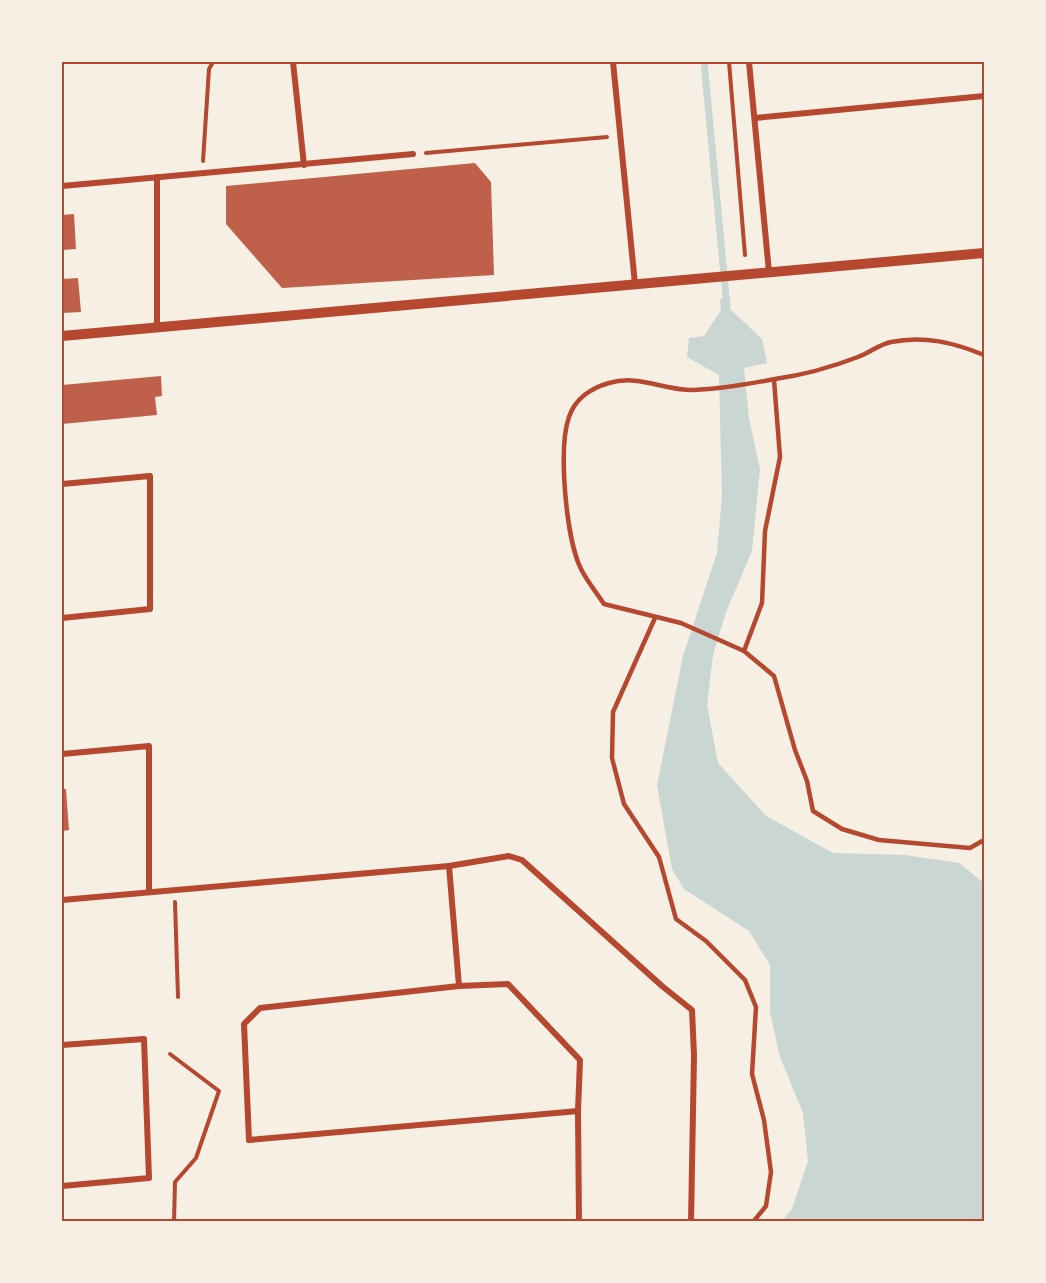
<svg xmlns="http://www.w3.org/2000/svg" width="1046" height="1283" font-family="'Alegreya Sans',sans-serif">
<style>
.water{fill:#c9d6d2}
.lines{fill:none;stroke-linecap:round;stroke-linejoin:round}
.stream{stroke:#c9d6d2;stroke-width:7}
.building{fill:#bf614a}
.path{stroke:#b5482f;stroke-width:4}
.service{stroke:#b5482f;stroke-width:4.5}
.minor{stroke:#b5482f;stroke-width:6}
.tertiary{stroke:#b5482f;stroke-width:10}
.neatline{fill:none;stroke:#b5482f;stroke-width:2}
</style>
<rect width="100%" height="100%" fill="#f6efe4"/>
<polygon class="water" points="720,299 728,299 730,309 762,339 767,363 744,368 749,418 760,469 752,551 726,612 713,655 707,705 718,763 766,816 833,853 905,855 959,863 984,883 984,1221 782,1221 792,1209 808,1161 803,1113 780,1057 770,1012 770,965 749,931 684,889 672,869 657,785 683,656 717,553 722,497 719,375 687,357 689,338 704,336 721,310"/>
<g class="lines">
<polyline class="stream" points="704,62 727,307"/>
</g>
<g class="building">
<polygon points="475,163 491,182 494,275 282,288 226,224 226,186"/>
<polygon points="74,214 76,249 62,250 62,215"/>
<polygon points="78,278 81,312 62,313 62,279"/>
<polygon points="161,376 162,396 155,397 157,415 62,424 62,385"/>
<polygon points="62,789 66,789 69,830 62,831"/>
</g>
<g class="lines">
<g class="path">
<polyline points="729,62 745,255"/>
<polyline points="426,153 607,137"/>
<polyline points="203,161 209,69 213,62"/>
<polyline points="175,902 178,997"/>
<polyline points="170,1054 219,1091 196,1158 175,1182 174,1222"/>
</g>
<g class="service">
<path d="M984,355c-29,-12 -60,-20 -93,-13 -11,2 -22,11 -33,15 -26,10 -55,18 -83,22 -26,5 -55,10 -81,11 -29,1 -55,-16 -85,-7 -18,5 -34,16 -40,34 -11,31 -3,122 12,152 6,12 15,23 23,35l77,19 63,28 30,25 21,74 12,31 6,30 29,18 37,11 91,8 14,-8"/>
<polyline points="655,618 613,712 612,758 624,804 659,857 676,919 706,941 745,980 756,1007 752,1074 764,1120 771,1172 766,1206 753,1222"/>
<polyline points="744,651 762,603 765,531 780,457 774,380"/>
</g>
<g class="minor">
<polyline points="293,62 304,165"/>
<polyline points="613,62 635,284"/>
<polyline points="749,62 769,272"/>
<polyline points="755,118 984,96"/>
<polyline points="62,186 413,154"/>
<polyline points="157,326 157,177"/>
<polyline points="62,484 150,476 150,609 62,618"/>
<polyline points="62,754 149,746 149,891"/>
<polyline points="449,866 459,986 260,1008 244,1024 249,1140 578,1111 580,1060 508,984 459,986"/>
<polyline points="62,900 449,866 509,856 522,860 662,986 692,1010 694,1055 691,1222"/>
<polyline points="62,1045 144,1039 149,1178 62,1186"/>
<polyline points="578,1111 579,1222"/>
</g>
<polyline class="tertiary" points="62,336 984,253"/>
</g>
<rect width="1046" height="1283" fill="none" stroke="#f6efe4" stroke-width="126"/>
<rect x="63" y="63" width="920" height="1157" class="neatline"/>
</svg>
